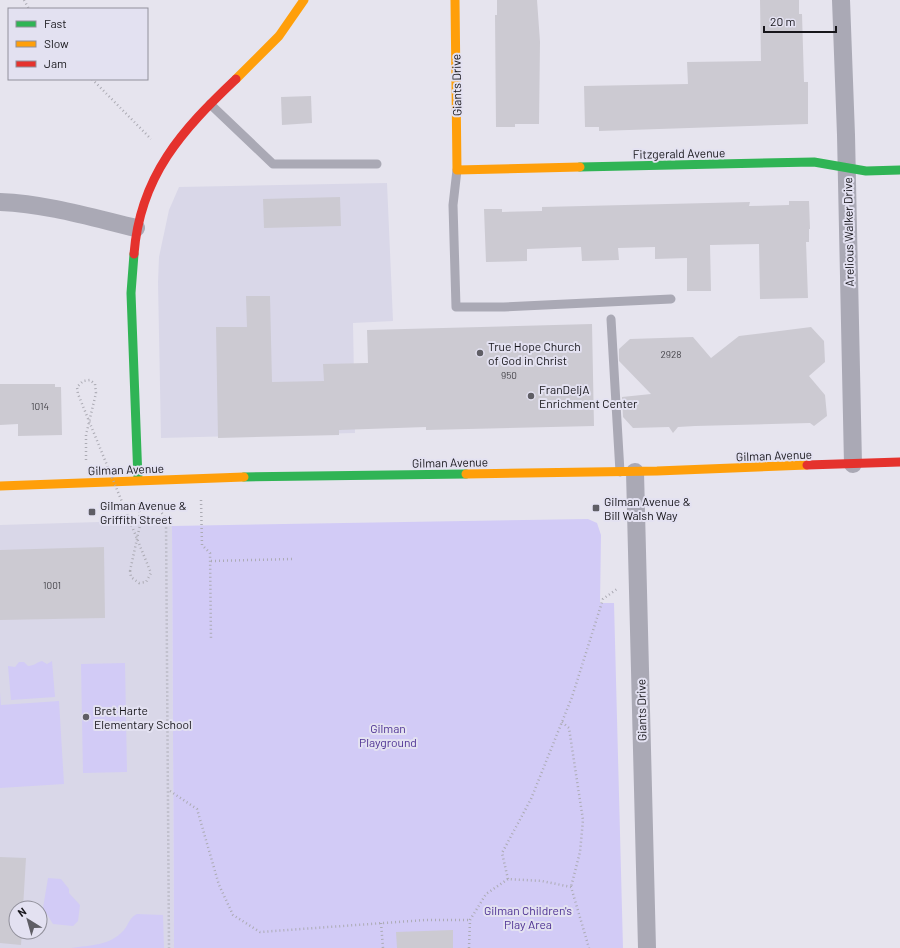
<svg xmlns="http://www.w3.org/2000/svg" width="900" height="948" font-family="Barlow,sans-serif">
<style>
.built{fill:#d9d7e8;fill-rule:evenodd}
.green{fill:#d2cbf6}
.building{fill:#cccad2}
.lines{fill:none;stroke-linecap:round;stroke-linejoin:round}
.path{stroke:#acabb4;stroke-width:2.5;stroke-dasharray:1 3;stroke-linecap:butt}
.lane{stroke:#aaa9b5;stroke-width:9}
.street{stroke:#aaa9b5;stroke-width:18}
.fast{stroke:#30b455;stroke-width:9}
.slow{stroke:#ff9f0a;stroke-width:9}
.jam{stroke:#e5322d;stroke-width:9}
.path-bridge{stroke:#acabb4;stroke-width:2.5;stroke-dasharray:1 3;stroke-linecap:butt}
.poi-dot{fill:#5f5e65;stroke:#e3e1f1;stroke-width:1.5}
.labels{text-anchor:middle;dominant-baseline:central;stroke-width:4;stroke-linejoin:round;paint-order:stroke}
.number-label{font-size:10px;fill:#46454b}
.street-label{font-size:12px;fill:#17161b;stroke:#e3e1f1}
.poi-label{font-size:12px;fill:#17161b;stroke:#e3e1f1;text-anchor:start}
.park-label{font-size:12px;fill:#4e3293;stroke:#e3e1f1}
</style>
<rect width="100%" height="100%" fill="#e6e4ee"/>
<g class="built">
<polygon points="387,183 393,321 353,323 355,433 161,438 158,282 159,257 169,210 179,187"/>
<path d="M99,522l73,4 2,422h-174v-423zM16,908h24v24h-24z"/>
</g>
<g class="green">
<polygon points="588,519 597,523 601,535 600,603 614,603 623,948 174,948 172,526"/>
<path d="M42,661l5,3 5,-3 3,36 -44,3 -3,-34 7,1 4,-5h5l4,4c6,0 9,-4 14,-5z"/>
<polygon points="125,663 127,772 83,773 81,664"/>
<polygon points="0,692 1,705 59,701 64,784 0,788"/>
<polygon points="48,878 61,879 69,889 69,893 80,905 78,921 73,926 53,924 43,908"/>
<path d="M137,914l26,1 1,33h-93c19,-3 39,-2 53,-18 5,-6 5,-12 13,-16z"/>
</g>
<g class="building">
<polygon points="497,0 537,0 540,42 539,124 515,124 515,127 496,127 495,15 497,15"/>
<polygon points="760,0 799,0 799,14 802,14 804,82 808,82 808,124 599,131 599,127 585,127 584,86 688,84 687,62 761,61"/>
<polygon points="311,96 312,123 282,125 281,97"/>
<polygon points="340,197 341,226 264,228 263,199"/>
<polygon points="789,201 809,201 810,229 809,229 809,242 806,242 808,298 760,299 759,244 710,245 711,291 687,291 687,258 655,259 655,247 618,248 619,260 582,261 581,247 527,249 527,261 486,262 484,209 502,209 502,212 542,211 542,207 750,202 749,206 789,205"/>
<polygon points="246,296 270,296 272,382 324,381 323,364 368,363 367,330 592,324 594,426 426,430 426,427 339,430 339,435 218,438 216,327 247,327"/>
<polygon points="811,327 824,341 825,362 809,376 825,395 827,416 814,426 810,423 695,426 678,427 673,433 669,427 633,428 623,417 622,397 651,394 619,361 619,349 630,339 693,337 711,358 739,336"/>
<polygon points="0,384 55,384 55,387 61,387 62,435 18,436 18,424 0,425"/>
<polygon points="104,547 105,618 0,620 0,550"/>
<polygon points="0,857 26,858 23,908 16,908 16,932 22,932 21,945 0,943"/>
<polygon points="453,930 453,948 397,948 396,932"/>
</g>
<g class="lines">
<g class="path">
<polyline points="24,0 29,9"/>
<polyline points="92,79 151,139"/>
<polyline points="86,460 86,435 96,393"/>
<polyline points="201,500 202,545 210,553 211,640"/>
<polyline points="155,503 166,519 169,948"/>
<polyline points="211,561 293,559"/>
<polyline points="130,571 140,525 139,503"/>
<polyline points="562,722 569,728 583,820 580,852 571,887"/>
<polyline points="170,791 197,809 219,885 233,915 260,932 425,920 470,920"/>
<polyline points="508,879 502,853 531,799 572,697 603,599 617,589"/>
<polyline points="381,923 383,948"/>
<polyline points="469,948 470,920 486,894 508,879 542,881 571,887 589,948"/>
</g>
<g class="lane">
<polyline points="210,104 273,164 377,164"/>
<polyline points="457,170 453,205 456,307 504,307 671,299"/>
<polyline points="611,319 620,472"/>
</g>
<g class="street">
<polyline points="841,0 846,135 853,464"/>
<path d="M0,202c47,2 90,15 136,26"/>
<polyline points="635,472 647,948"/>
</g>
<g class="fast">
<polyline points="580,167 814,162 866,171 900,170"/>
<polyline points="134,254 131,293 138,480"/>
<polyline points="244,477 466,474"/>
</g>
<g class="slow">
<polyline points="455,0 457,170 580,167"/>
<polyline points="236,79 279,36 304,0"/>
<polyline points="466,474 657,471 807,465"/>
<polyline points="0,486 244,477"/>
</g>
<g class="jam">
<path d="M134,254c6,-78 48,-124 102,-175"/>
<polyline points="807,465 900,462"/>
</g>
<polyline class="path-bridge" points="96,393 95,384 90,380 83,381 77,387 78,394 151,573 146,582 139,583 131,577 130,571"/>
</g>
<g class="poi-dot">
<circle cx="480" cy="353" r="4"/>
<circle cx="531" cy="396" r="4"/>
<rect x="592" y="504" width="8" height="8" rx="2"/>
<rect x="88" y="508" width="8" height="8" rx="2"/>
<circle cx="86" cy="717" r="4"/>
</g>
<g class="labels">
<g class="number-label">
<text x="671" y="354">2928</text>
<text x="509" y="375">950</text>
<text x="40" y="406">1014</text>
<text x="52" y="585">1001</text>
</g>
<g class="street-label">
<text transform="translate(456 85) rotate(-91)">Giants Drive</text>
<text transform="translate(679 153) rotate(-1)">Fitzgerald Avenue</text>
<text transform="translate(848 232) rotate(-91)">Arelious Walker Drive</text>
<text transform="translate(774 455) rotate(-2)">Gilman Avenue</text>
<text transform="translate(450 462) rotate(-1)">Gilman Avenue</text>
<text transform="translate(126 469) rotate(-2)">Gilman Avenue</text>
<text transform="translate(641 710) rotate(-91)">Giants Drive</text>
</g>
<g class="poi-label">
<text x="488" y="346">True Hope Church<tspan x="488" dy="14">of God in Christ</tspan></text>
<text x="539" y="389">FranDeljA<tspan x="539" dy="14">Enrichment Center</tspan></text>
<text x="604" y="501">Gilman Avenue &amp;<tspan x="604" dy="14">Bill Walsh Way</tspan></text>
<text x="100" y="505">Gilman Avenue &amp;<tspan x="100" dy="14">Griffith Street</tspan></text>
<text x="94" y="710">Bret Harte<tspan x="94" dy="14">Elementary School</tspan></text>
</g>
<g class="park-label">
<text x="388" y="728">Gilman<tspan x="388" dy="14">Playground</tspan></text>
<text x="528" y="910">Gilman Children's<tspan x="528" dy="14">Play Area</tspan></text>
</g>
</g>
<rect x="8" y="8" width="140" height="72" fill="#e3e1f1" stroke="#91909b"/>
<rect x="16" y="21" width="20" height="6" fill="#30b455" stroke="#91909b"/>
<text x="44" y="28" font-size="12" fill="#17161b">Fast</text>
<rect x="16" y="41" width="20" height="6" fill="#ff9f0a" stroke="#91909b"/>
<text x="44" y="48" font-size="12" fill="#17161b">Slow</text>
<rect x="16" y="61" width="20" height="6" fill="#e5322d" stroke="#91909b"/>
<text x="44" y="68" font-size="12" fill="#17161b">Jam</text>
<g transform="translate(28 920) rotate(323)"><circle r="19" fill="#e3e1f1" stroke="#91909b"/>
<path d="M0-3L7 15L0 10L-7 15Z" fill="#5f5e65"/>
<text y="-6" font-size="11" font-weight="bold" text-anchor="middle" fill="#17161b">N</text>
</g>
<path d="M764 26v6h72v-6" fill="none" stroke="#17161b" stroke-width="2"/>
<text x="770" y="26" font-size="12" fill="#17161b" stroke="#e3e1f1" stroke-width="3" paint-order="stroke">20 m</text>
</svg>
